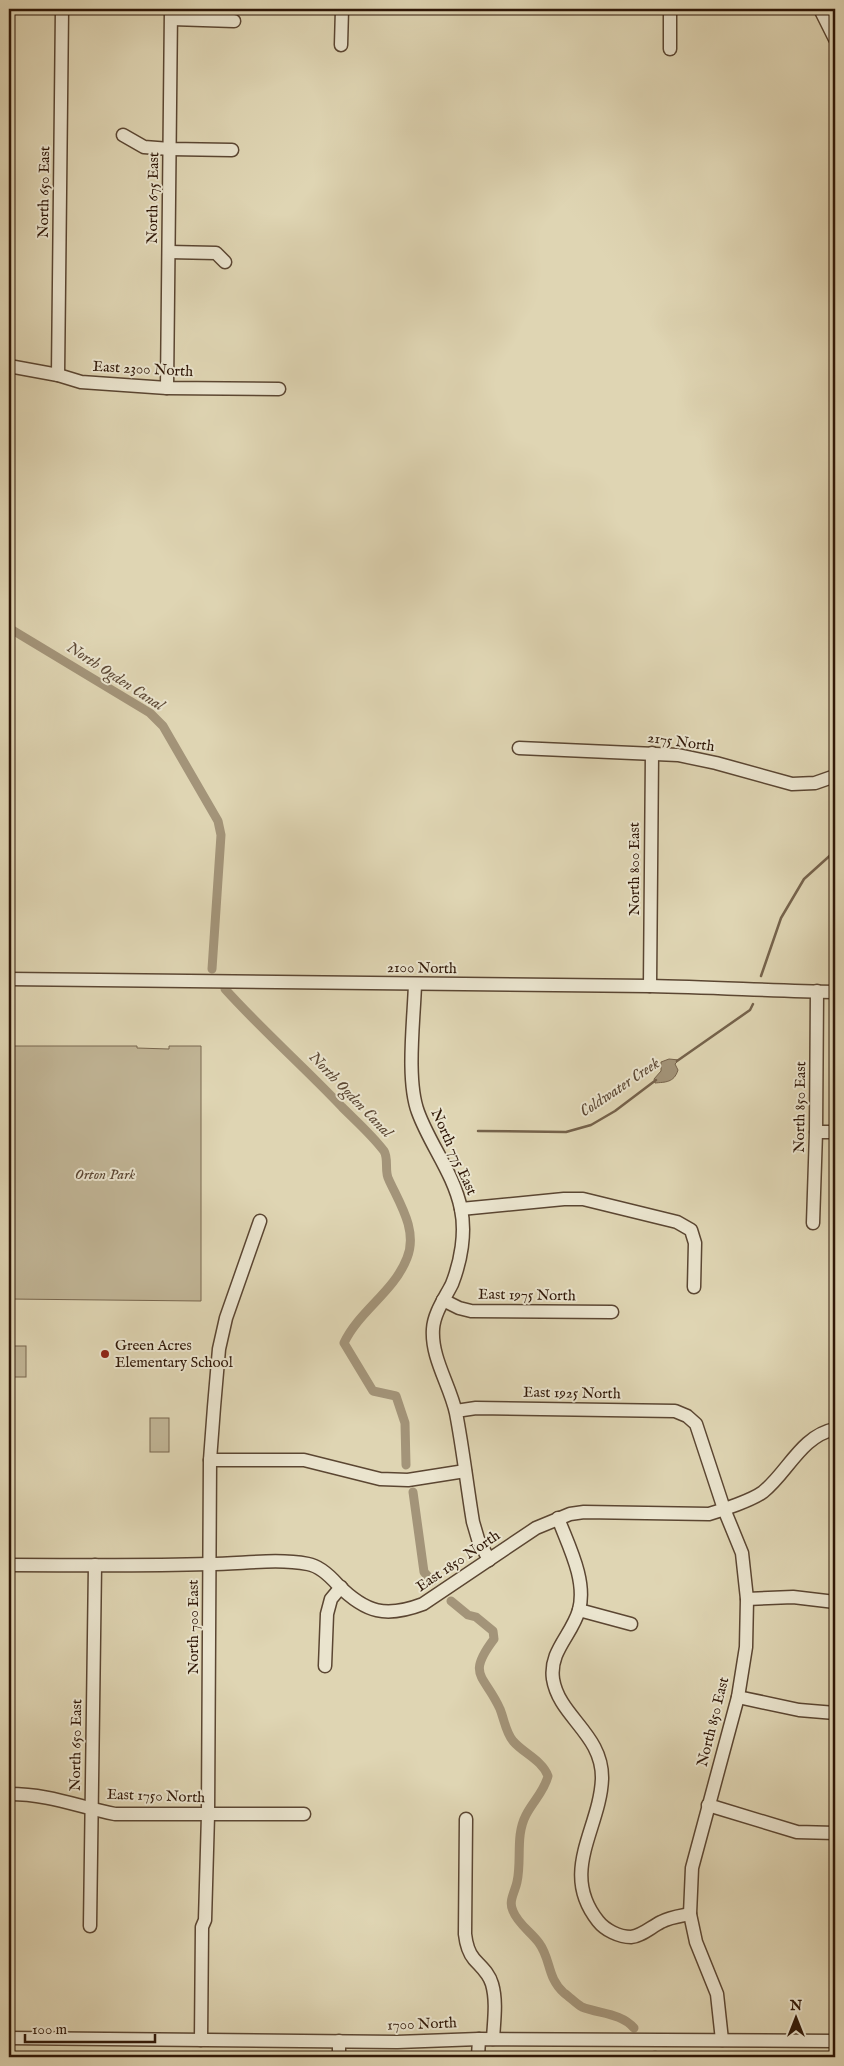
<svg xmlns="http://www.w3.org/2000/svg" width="844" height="2066" font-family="'IM FELL English',serif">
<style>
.green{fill:#c1b596;stroke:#78664e}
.water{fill:#a39479;stroke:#75624b}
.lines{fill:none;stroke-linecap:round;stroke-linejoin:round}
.stream{stroke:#75624b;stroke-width:2.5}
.canal{stroke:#a39479;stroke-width:9}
.minor-casing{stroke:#5b4632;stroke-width:15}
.minor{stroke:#eae4ce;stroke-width:12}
.poi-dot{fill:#8f2418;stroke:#eae4ce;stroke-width:2}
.labels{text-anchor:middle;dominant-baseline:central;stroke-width:4;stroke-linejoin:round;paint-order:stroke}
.street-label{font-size:15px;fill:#2f1707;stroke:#eae4ce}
.park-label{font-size:15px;font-style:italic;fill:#5b4632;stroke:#eae4ce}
.poi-label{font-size:15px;fill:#2f1707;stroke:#eae4ce;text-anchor:start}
.water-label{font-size:16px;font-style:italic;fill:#5d4935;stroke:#eae4ce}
</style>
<rect width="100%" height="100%" fill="#dfd5b3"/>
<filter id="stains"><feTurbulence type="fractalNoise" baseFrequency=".004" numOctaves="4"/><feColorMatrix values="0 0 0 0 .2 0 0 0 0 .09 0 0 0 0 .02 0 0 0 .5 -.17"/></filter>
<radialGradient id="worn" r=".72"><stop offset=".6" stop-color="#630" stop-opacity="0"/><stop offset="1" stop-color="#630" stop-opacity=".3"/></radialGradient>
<g class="green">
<polygon points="9,1046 137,1046 137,1048 169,1049 169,1046 201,1046 201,1301 9,1299"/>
<rect x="9" y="1346" width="17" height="31"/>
<rect x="150" y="1418" width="19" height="34"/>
</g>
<path class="water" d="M669,1059l10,1 -4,4 3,6c-4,13 -13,12 -23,13l-1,-4 7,-8v-9z"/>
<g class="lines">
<g class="stream">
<polyline points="761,976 781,918 804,879 835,851"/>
<polyline points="677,1061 750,1010 753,1004"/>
<polyline points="478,1131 566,1132 591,1125 615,1111 656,1080"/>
</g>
<g class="canal">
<polyline points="9,628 150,713 163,726 218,821 221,835 212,969"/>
<path d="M225,989c37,41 79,78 117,118 14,14 30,28 42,44 5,8 0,21 5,29 11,24 29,51 18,78 -13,34 -48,53 -63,85l29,48 23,5 9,27 1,42"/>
<polyline points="413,1492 424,1572 432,1581"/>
<path d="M451,1601l17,14 8,2 17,14 1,8c-28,37 -10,35 6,70 4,10 6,24 13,32 10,12 29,19 35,35 -4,16 -15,25 -22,39 -11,21 -4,45 -9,67 -2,10 -9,19 -4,29 5,13 18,21 26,32 12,16 8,35 25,50 6,4 12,11 18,14 18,7 39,6 52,21"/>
<polyline points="655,2055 655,2057"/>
</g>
<defs>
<g id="minor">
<polyline points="670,9 670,49"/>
<polyline points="820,9 835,39"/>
<polyline points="172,19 234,21"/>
<polyline points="341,45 342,9"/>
<polyline points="123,135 144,147 170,149 232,150"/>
<polyline points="169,252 216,253 225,262"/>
<polyline points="9,366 58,375 81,382 167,388 279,389"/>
<polyline points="58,375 62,9"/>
<polyline points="167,388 171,9"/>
<polyline points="519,748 678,755 716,763 792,784 815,783 835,776"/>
<path d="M9,979l641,7c62,1 123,5 185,6"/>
<path d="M415,984c-1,35 -9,96 3,128 12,33 36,62 43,97 5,24 0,52 -9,75 -7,14 -18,29 -19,45 -2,29 17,56 23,84 7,36 11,73 17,109l5,17 11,21"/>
<polyline points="650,986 652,753"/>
<polyline points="816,1132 835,1132"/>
<polyline points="461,1209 564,1199 583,1199 677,1222 691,1230 695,1243 694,1287"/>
<polyline points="813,1223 816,1132 817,991"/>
<polyline points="443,1300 459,1308 471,1311 612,1312"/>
<polyline points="456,1411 476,1408 675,1411 687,1416 696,1424 724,1509 742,1553 747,1599 746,1647 738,1697 692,1868 690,1914 696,1942 717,1994 722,2040"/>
<polyline points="210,1460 304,1460 380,1479 408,1480 465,1471"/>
<path d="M558,1518c10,27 29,62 21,92 -7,25 -30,41 -26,69 6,38 50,55 49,100 -2,50 -43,93 -4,142 7,9 21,16 33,16 11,-1 20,-10 30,-15 9,-5 19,-6 29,-8"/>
<path d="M9,1565c67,0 134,1 200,-1 33,0 67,-6 99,0 12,2 22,12 30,21 28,28 48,33 85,19l113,-76 34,-14 14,-2 125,2c14,-4 43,-14 54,-22 25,-20 38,-56 72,-63"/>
<polyline points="747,1599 793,1597 835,1602"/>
<polyline points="579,1610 631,1624"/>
<polyline points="325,1666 327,1614 331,1599 341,1587"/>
<polyline points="738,1697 799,1710 835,1713"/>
<path d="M9,1794c40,0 67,12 106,20h189"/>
<polyline points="708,1805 797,1832 835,1833"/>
<path d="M466,1819l-1,115c1,9 3,18 9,25 7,8 15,14 18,25 5,17 2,37 1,55"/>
<polyline points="90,1926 95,1565"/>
<polyline points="9,2038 397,2042 479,2039 835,2041"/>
<polyline points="201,2040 202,1927 205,1920 208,1815 210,1460 214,1407 219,1349 226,1318 260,1221"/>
<polyline points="339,2057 339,2041"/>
<polyline points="478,2057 479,2039"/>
</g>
</defs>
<use href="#minor" class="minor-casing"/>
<use href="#minor" class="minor"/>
</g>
<circle class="poi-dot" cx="105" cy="1354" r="5"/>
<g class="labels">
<g class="street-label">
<text transform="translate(44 192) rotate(-89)">North 650 East</text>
<text transform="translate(153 198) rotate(-89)">North 675 East</text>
<text transform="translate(143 369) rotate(3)">East 2300 North</text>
<text transform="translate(681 742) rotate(8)">2175 North</text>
<text transform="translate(634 869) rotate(-90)">North 800 East</text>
<text transform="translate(422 968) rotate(1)">2100 North</text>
<text transform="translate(800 1107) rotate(-89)">North 850 East</text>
<text transform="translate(454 1152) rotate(66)">North 775 East</text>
<text transform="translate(527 1295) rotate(1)">East 1975 North</text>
<text transform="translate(572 1393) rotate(1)">East 1925 North</text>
<text transform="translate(458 1561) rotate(-34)">East 1850 North</text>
<text transform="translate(193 1627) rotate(-90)">North 700 East</text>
<text transform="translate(713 1722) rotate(-76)">North 850 East</text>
<text transform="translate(76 1745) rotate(-89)">North 650 East</text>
<text transform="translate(156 1796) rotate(2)">East 1750 North</text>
<text transform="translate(422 2024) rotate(-2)">1700 North</text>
</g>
<g class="park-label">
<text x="105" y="1174">Orton Park</text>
</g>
<g class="poi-label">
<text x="115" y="1345">Green Acres<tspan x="115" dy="17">Elementary School</tspan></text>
</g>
<g class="water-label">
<text transform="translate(115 677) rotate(33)">North Ogden Canal</text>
<text transform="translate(620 1088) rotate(-34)">Coldwater Creek</text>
<text transform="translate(350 1095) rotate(46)">North Ogden Canal</text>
</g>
</g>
<rect width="844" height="2066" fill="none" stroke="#dfd5b3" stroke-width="30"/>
<rect x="10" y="10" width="824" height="2046" fill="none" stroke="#2f1707" stroke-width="2.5"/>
<rect x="15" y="15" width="814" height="2036" fill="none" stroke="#2f1707"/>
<g transform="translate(796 2018)" stroke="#eae4ce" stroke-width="4" paint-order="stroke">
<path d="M0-4L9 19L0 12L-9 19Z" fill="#2f1707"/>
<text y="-8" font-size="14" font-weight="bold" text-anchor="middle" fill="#2f1707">N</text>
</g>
<path d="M25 2034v8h130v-8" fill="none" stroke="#2f1707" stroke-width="2.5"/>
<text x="32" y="2034" font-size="15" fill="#2f1707" stroke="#eae4ce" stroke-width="4" paint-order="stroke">100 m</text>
<rect width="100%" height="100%" filter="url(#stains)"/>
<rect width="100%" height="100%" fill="url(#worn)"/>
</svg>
